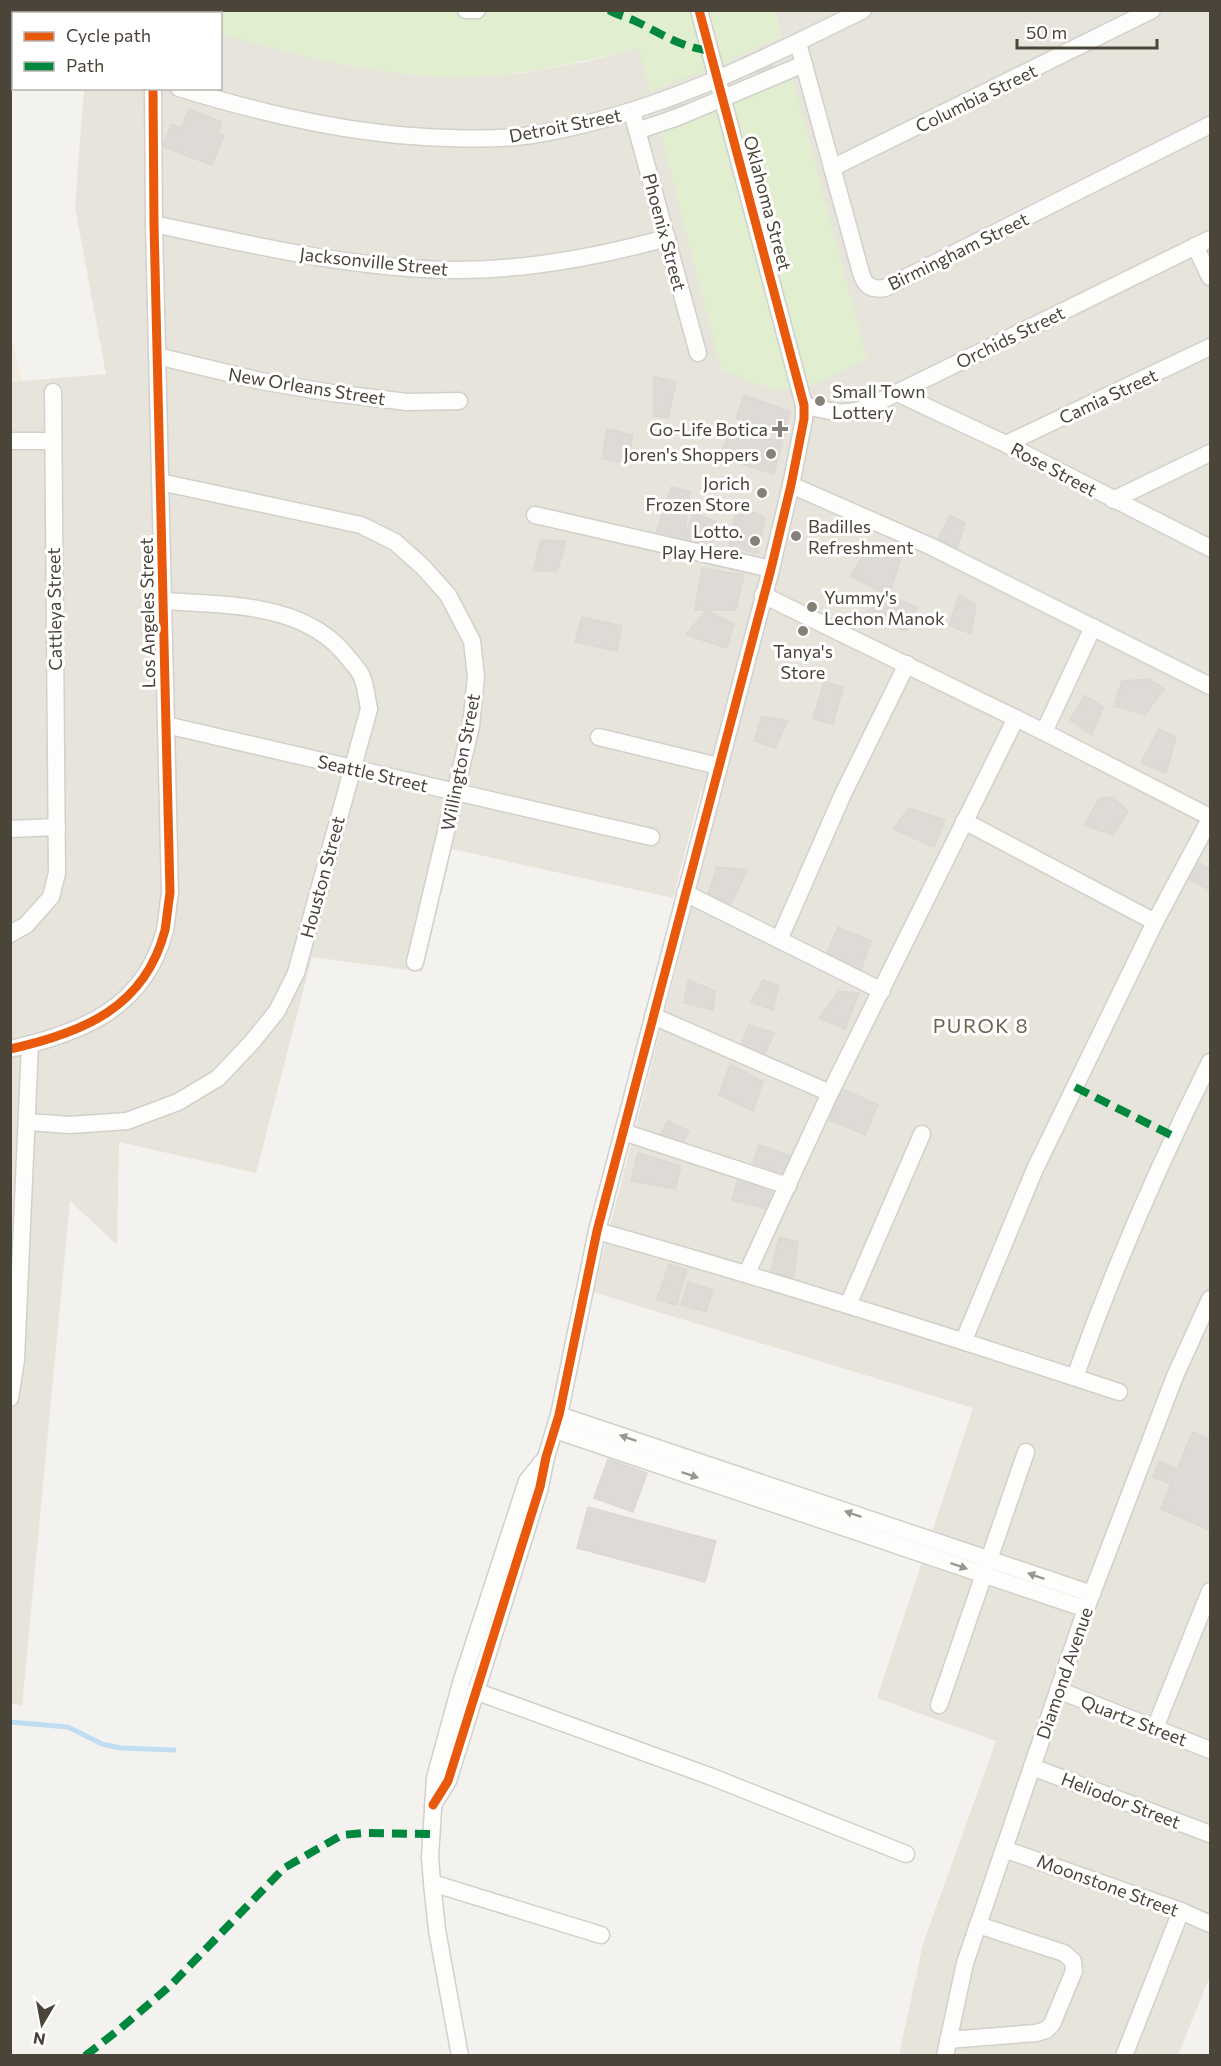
<svg xmlns="http://www.w3.org/2000/svg" width="1221" height="2066" font-family="Commissioner,sans-serif">
<style>
.residential{fill:#e7e4dc}
.commercial{fill:#f3ebdf}
.green{fill:#e1eecf}
.lines{fill:none;stroke-linecap:round;stroke-linejoin:round}
.stream{stroke:#c0ddf1;stroke-width:5}
.building{fill:#dedbd6;stroke:#dcd9d4;stroke-width:1.5}
.street-casing{stroke:#d2d0cb;stroke-width:19}
.street{stroke:#fdfdfc;stroke-width:16}
.quiet{stroke:#00873e;stroke-width:8;stroke-dasharray:15 8;stroke-linecap:butt}
.cycleway-casing{stroke:#fff;stroke-width:13}
.cycleway{stroke:#e8590c;stroke-width:9}
.oneway{fill:#9b9791}
.poi-dot{fill:#868178;stroke:#fff;stroke-width:2}
.labels{text-anchor:middle;dominant-baseline:central;stroke-width:6;stroke-linejoin:round;paint-order:stroke}
.street-label{font-size:18px;fill:#4b4439;stroke:#fff}
.poi-label{font-size:18px;fill:#4b4439;stroke:#fff;text-anchor:end}
.neighbourhood-label{font-size:20px;letter-spacing:1.5px;fill:#6e6250;stroke:#fff}
</style>
<rect width="100%" height="100%" fill="#f4f2ee"/>
<g class="residential">
<rect x="90" y="11" width="46" height="2"/>
<polygon points="775,11 1210,11 1210,1976 1178,2055 899,2055 923,1944 996,1741 877,1698 973,1408 593,1292 721,795 701,791 673,898 452,849 422,972 312,957 256,1173 119,1142 117,1245 70,1201 22,1706 11,1703 10,382 106,374 75,207 84,89 220,88 221,34 344,65 407,74 463,77 523,73 585,62 639,47 699,71 710,111 794,80 738,100 728,59 782,37"/>
</g>
<polygon class="commercial" points="10,337 11,337 22,381 11,382"/>
<path class="green" d="M136,11h639l7,26 -54,23 10,40 55,-21 74,280 -53,26 -36,6 -57,-21 -61,-240 50,-19 -11,-39 -49,20 -12,-45c-57,16 -115,29 -175,30 -83,1 -163,-21 -242,-43l-1,-20h-84z"/>
<g class="lines">
<polyline class="stream" points="10,1722 68,1727 102,1744 121,1748 174,1750"/>
</g>
<g class="building">
<polygon points="770,62 774,71 758,77 754,68"/>
<polygon points="680,100 684,109 668,115 664,106"/>
<polygon points="189,109 222,122 218,133 224,135 212,165 163,147 171,124 181,128"/>
<polygon points="654,376 676,382 668,418 654,416"/>
<polygon points="744,395 791,412 783,434 736,418"/>
<polygon points="732,427 782,442 774,474 719,457"/>
<polygon points="607,429 633,435 628,464 602,458"/>
<polygon points="671,487 690,491 683,543 655,537"/>
<polygon points="693,512 716,522 712,546 683,543"/>
<polygon points="754,512 765,518 758,553 729,548 735,516"/>
<polygon points="950,515 965,523 957,549 938,539"/>
<polygon points="541,540 566,541 557,572 533,570"/>
<polygon points="871,544 901,557 889,596 850,576"/>
<polygon points="702,568 744,575 736,610 695,610"/>
<polygon points="882,593 917,607 906,631 865,615"/>
<polygon points="959,595 976,605 971,634 949,625"/>
<polygon points="706,610 734,624 727,648 686,635"/>
<polygon points="582,617 622,626 617,651 575,642"/>
<polygon points="1149,679 1164,689 1145,715 1114,706 1122,681"/>
<polygon points="824,681 843,687 833,724 813,719"/>
<polygon points="1085,695 1103,707 1092,735 1070,720"/>
<polygon points="762,716 788,721 775,748 754,741"/>
<polygon points="1159,729 1176,737 1166,773 1141,763"/>
<polygon points="1112,797 1128,811 1113,835 1084,825 1099,799"/>
<polygon points="909,808 945,820 934,847 893,829"/>
<polygon points="1196,861 1210,870 1210,890 1184,877"/>
<polygon points="717,867 747,870 731,904 707,898"/>
<polygon points="838,927 871,941 860,973 825,957"/>
<polygon points="688,980 715,991 713,1010 684,1003"/>
<polygon points="763,980 779,985 773,1010 751,1002"/>
<polygon points="839,991 859,993 845,1029 819,1018"/>
<polygon points="749,1025 774,1033 765,1055 740,1048"/>
<polygon points="730,1064 763,1081 753,1111 719,1095"/>
<polygon points="838,1087 878,1105 865,1135 830,1120"/>
<polygon points="668,1121 689,1131 681,1146 659,1137"/>
<polygon points="759,1145 791,1156 785,1174 753,1163"/>
<polygon points="638,1153 681,1166 675,1189 631,1181"/>
<polygon points="738,1178 773,1187 767,1209 732,1200"/>
<polygon points="779,1237 798,1242 794,1277 771,1273"/>
<polygon points="669,1264 687,1270 676,1305 657,1299"/>
<polygon points="688,1282 713,1290 706,1312 681,1305"/>
<polygon points="1193,1432 1210,1439 1210,1530 1161,1509 1171,1484 1153,1477 1159,1461 1177,1469"/>
<polygon points="608,1459 647,1473 633,1512 594,1498"/>
<polygon points="588,1507 716,1541 705,1582 577,1548"/>
</g>
<g class="lines">
<defs>
<g id="street">
<polyline points="466,10 477,10"/>
<polyline points="151,14 151,10"/>
<path d="M798,43l63,230c4,13 10,17 24,15l325,-163"/>
<path d="M179,88c88,27 179,48 272,50 27,1 55,1 81,-3 118,-19 225,-72 331,-125"/>
<polyline points="632,112 698,353"/>
<polyline points="637,131 678,117 804,64"/>
<polyline points="832,168 1152,10"/>
<path d="M154,224c98,21 196,44 297,46 72,1 146,-13 216,-32"/>
<polyline points="1195,246 1210,277"/>
<polyline points="157,356 261,381 332,393 407,402 459,401"/>
<polyline points="897,393 1006,444 1210,548"/>
<path d="M804,405c23,6 40,11 62,3l344,-169"/>
<polyline points="10,441 52,441"/>
<polyline points="1006,444 1210,347"/>
<polyline points="160,482 361,525 395,542 423,567 448,595 472,641 476,677 471,726 415,962"/>
<polyline points="791,485 930,546 1210,686"/>
<polyline points="1113,500 1210,453"/>
<polyline points="535,515 771,569"/>
<polyline points="763,595 1044,732 1210,817"/>
<polyline points="166,725 651,837"/>
<polyline points="1044,732 1093,627"/>
<polyline points="599,737 718,766"/>
<polyline points="964,821 1155,922"/>
<polyline points="10,829 57,827"/>
<polyline points="685,893 882,991"/>
<polyline points="10,934 26,925 51,897 57,873 53,392"/>
<polyline points="779,940 843,794 907,664"/>
<polyline points="653,1016 830,1093"/>
<path d="M10,1049c72,-16 135,-41 155,-119 2,-12 3,-25 5,-37l-16,-669 -1,-136"/>
<path d="M28,1122l42,3 57,-4 51,-19 40,-24 34,-36 25,-31 19,-38 73,-264c-2,-10 -3,-22 -7,-32 -2,-6 -9,-13 -13,-18 -42,-57 -123,-54 -186,-58"/>
<polyline points="623,1132 788,1186"/>
<path d="M597,1231c175,49 349,104 522,161"/>
<polyline points="747,1273 830,1093 1016,718"/>
<polyline points="848,1305 922,1134"/>
<polyline points="964,1340 1035,1169 1155,922 1210,819"/>
<path d="M1075,1377c39,-110 83,-211 135,-315"/>
<polyline points="10,1398 16,1360 30,1044"/>
<polyline points="559,1415 1092,1594"/>
<polyline points="555,1430 1086,1609"/>
<polyline points="1058,1690 1210,1750"/>
<polyline points="475,1691 712,1777 906,1854"/>
<polyline points="939,1705 1026,1452"/>
<polyline points="1155,1728 1210,1591"/>
<polyline points="1032,1767 1210,1834"/>
<polyline points="433,1805 448,1781 540,1487 546,1457 559,1415 597,1231 771,569 791,485 804,419 804,405 699,10"/>
<polyline points="1004,1849 1181,1911 1210,1924"/>
<polyline points="432,1883 601,1935"/>
<polyline points="948,2040 1036,2033 1046,2030 1052,2024 1074,1971 1073,1961 1064,1953 978,1925"/>
<polyline points="460,2056 437,1930 432,1883 430,1857 435,1778 461,1683 527,1481 543,1461"/>
<polyline points="945,2056 965,1963 1086,1609 1175,1376 1210,1299"/>
<polyline points="1124,2056 1181,1911"/>
</g>
</defs>
<use href="#street" class="street-casing"/>
<use href="#street" class="street"/>
<g class="quiet">
<path d="M609,10c8,5 18,7 26,11 30,14 40,24 75,30"/>
<polyline points="1075,1087 1173,1136"/>
<polyline points="85,2056 121,2028 171,1985 284,1868 342,1835 364,1833 431,1834"/>
</g>
<defs>
<g id="cycleway">
<path d="M10,1049c72,-16 135,-41 155,-119 2,-12 3,-25 5,-37l-16,-669 -1,-136"/>
<polyline points="433,1805 448,1781 540,1487 546,1457 559,1415 597,1231 771,569 791,485 804,419 804,405 699,10"/>
</g>
</defs>
<use href="#cycleway" class="cycleway-casing"/>
<use href="#cycleway" class="cycleway"/>
</g>
<defs><path id="oneway-solid" d="M-6-.8H1V-3.2L6.5 0L1 3.2V.8H-6Z" transform="scale(1.5)"/></defs>
<g class="oneway">
<use href="#oneway-solid" transform="translate(628 1438) rotate(-161)"/>
<use href="#oneway-solid" transform="translate(690 1475) rotate(19)"/>
<use href="#oneway-solid" transform="translate(853 1514) rotate(-161)"/>
<use href="#oneway-solid" transform="translate(959 1566) rotate(19)"/>
<use href="#oneway-solid" transform="translate(1036 1576) rotate(-161)"/>
</g>
<g class="poi-dot">
<circle cx="820" cy="401" r="6"/>
<path d="M777 420h6v6h6v6h-6v6h-6v-6h-6v-6h6z"/>
<circle cx="771" cy="454" r="6"/>
<circle cx="762" cy="493" r="6"/>
<circle cx="796" cy="536" r="6"/>
<circle cx="755" cy="541" r="6"/>
<circle cx="812" cy="607" r="6"/>
<circle cx="803" cy="631" r="6"/>
</g>
<g class="labels">
<g class="street-label">
<text transform="translate(976 98) rotate(-26)">Columbia Street</text>
<text transform="translate(565 125) rotate(-11)">Detroit Street</text>
<text transform="translate(768 203) rotate(75)">Oklahoma Street</text>
<text transform="translate(665 232) rotate(75)">Phoenix Street</text>
<text transform="translate(958 251) rotate(-26)">Birmingham Street</text>
<text transform="translate(374 261) rotate(6)">Jacksonville Street</text>
<text transform="translate(1010 337) rotate(-26)">Orchids Street</text>
<text transform="translate(307 386) rotate(9)">New Orleans Street</text>
<text transform="translate(1108 396) rotate(-25)">Camia Street</text>
<text transform="translate(1054 469) rotate(28)">Rose Street</text>
<text transform="translate(54 609) rotate(-91)">Cattleya Street</text>
<text transform="translate(147 613) rotate(-91)">Los Angeles Street</text>
<text transform="translate(460 762) rotate(-79)">Willington Street</text>
<text transform="translate(373 773) rotate(13)">Seattle Street</text>
<text transform="translate(322 877) rotate(-75)">Houston Street</text>
<text transform="translate(1064 1673) rotate(-71)">Diamond Avenue</text>
<text transform="translate(1134 1720) rotate(21)">Quartz Street</text>
<text transform="translate(1121 1800) rotate(21)">Heliodor Street</text>
<text transform="translate(1108 1885) rotate(20)">Moonstone Street</text>
</g>
<g class="poi-label">
<text x="832" y="391" text-anchor="start">Small Town<tspan x="832" dy="21">Lottery</tspan></text>
<text x="768" y="429">Go-Life Botica</text>
<text x="759" y="454">Joren's Shoppers</text>
<text x="750" y="483">Jorich<tspan x="750" dy="21">Frozen Store</tspan></text>
<text x="808" y="526" text-anchor="start">Badilles<tspan x="808" dy="21">Refreshment</tspan></text>
<text x="743" y="531">Lotto.<tspan x="743" dy="21">Play Here.</tspan></text>
<text x="824" y="597" text-anchor="start">Yummy's<tspan x="824" dy="21">Lechon Manok</tspan></text>
<text x="803" y="651" text-anchor="middle">Tanya's<tspan x="803" dy="21">Store</tspan></text>
</g>
<g class="neighbourhood-label">
<text x="981" y="1025">PUROK 8</text>
</g>
</g>
<rect width="1221" height="2066" fill="none" stroke="#4b4439" stroke-width="24"/>
<rect x="12" y="12" width="210" height="78" fill="#ffffff" stroke="#b7b4b0" stroke-width="1.5"/>
<rect x="24" y="32" width="30" height="9" fill="#e8590c" stroke="#b7b4b0" stroke-width="1.5"/>
<text x="66" y="42" font-size="18" fill="#4b4439">Cycle path</text>
<rect x="24" y="62" width="30" height="9" fill="#00873e" stroke="#b7b4b0" stroke-width="1.5"/>
<text x="66" y="72" font-size="18" fill="#4b4439">Path</text>
<g transform="translate(42 2024) rotate(190)" stroke="#ffffff" stroke-width="4.5" paint-order="stroke">
<path d="M0-4.5L10 22L0 15L-10 22Z" fill="#4b4439"/>
<text y="-9" font-size="16" font-weight="bold" text-anchor="middle" fill="#4b4439">N</text>
</g>
<path d="M1017 39v9h140v-9" fill="none" stroke="#4b4439" stroke-width="3"/>
<text x="1026" y="39" font-size="18" fill="#4b4439" stroke="#ffffff" stroke-width="4.5" paint-order="stroke">50 m</text>
</svg>
